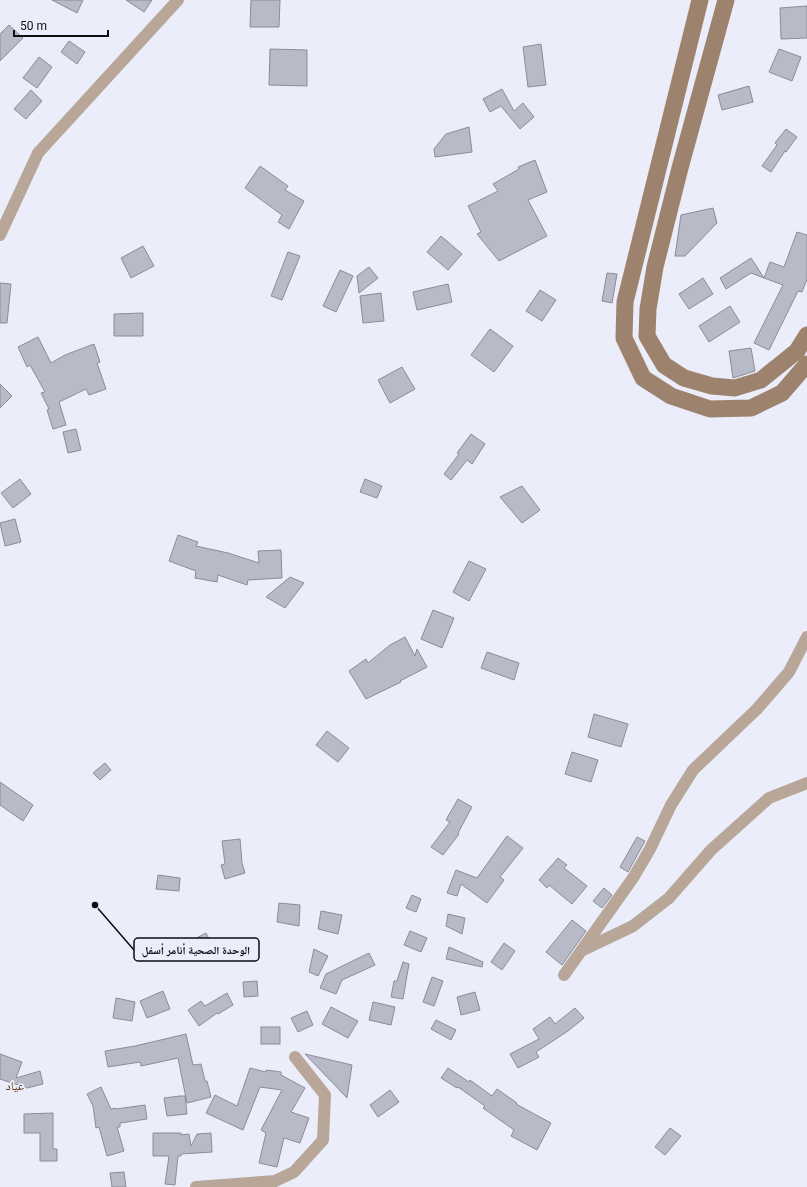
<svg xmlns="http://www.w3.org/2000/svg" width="807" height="1187" font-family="Roboto,'Noto Naskh Arabic',sans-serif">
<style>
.building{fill:#b8bac7;stroke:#8b8c99}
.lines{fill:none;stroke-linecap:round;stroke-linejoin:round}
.street{stroke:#b8a698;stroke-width:12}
.secondary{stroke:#9d836e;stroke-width:17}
.labels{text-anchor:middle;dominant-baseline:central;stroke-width:3.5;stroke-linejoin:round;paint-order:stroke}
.quarter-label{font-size:12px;fill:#572e02;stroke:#ebedfa}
.leader{fill:none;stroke:#0d0d12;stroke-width:1.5}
.callout-dot{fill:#0d0d12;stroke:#ebedfa;stroke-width:1.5}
.callout{fill:#ebedfa;stroke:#0d0d12;stroke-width:1.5}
.callout-label{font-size:11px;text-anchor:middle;font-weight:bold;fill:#0d0d12}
</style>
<rect width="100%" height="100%" fill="#ebedfa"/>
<g class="building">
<polygon points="52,0 83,0 77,13"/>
<polygon points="126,0 152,0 144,12"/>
<polygon points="251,0 280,0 279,27 250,27"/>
<polygon points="807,6 807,38 781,39 780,8"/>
<polygon points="9,25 23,38 0,61 0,34"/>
<polygon points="69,41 85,52 77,64 61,52"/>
<polygon points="541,44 546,85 528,87 523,47"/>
<polygon points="270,49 307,50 307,86 269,85"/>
<polygon points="779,49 801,57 792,81 769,72"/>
<polygon points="39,57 52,67 37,88 23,78"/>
<polygon points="749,86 753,102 722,110 718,95"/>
<polygon points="502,89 514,111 523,103 534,117 520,129 501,106 490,112 483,99"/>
<polygon points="31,90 42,101 26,119 14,109"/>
<polygon points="469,127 472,152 435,157 434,149 446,134"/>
<polygon points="786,129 797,137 786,152 785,151 771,172 762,166 777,145 775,143"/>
<polygon points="535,160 547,192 528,200 547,236 499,261 477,234 481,232 468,206 498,191 493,184 519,169 518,167"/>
<polygon points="260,166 288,186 285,190 304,201 289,229 278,222 282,215 245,188"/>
<polygon points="713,208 717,223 685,256 675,256 681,215"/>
<polygon points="797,232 807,235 807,279 802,292 798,291 769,350 754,343 783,285 764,278 770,262 784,267"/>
<polygon points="441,236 462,254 448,270 427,252"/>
<polygon points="143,246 154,266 131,278 121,258"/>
<polygon points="288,252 300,256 282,300 271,296"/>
<polygon points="751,258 764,278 751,273 726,289 720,278"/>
<polygon points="369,267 378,278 359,293 357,276"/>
<polygon points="340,270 353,276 336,312 323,306"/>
<polygon points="607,273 617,274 612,303 602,301"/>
<polygon points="703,278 713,294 689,309 679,294"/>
<polygon points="0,283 11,284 7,323 0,323"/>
<polygon points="448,284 452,302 417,310 413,292"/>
<polygon points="540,290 556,300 542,321 526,311"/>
<polygon points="381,293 384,321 363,323 360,296"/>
<polygon points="730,306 740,322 709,342 699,326"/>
<polygon points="143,313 143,336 114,336 114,314"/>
<polygon points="490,329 513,346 494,372 471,355"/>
<polygon points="38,337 51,363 65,355 94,344 100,362 97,363 106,389 89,395 86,389 59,402 66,425 53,429 47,410 49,409 41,393 45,392 30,365 27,367 18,347"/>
<polygon points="751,348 755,371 733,378 729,351"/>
<polygon points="402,367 415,389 390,403 378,380"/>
<polygon points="0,384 12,396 0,408"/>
<polygon points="76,429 81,450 68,453 63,432"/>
<polygon points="471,434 485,444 472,464 467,460 451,480 444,474 459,454 457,453"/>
<polygon points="20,479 31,494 13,508 1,493"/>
<polygon points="365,479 382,486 377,498 360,492"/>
<polygon points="522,486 540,510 522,523 500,497"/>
<polygon points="15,519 21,542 5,546 0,523"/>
<polygon points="178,535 198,542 196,546 228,553 259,563 258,551 281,550 282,578 248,580 247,585 218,575 217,582 195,578 196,571 169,561"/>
<polygon points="469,561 486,569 469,601 453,592"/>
<polygon points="290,577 304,583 285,608 266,597"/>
<polygon points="433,610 454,618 442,648 421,639"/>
<polygon points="405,637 415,656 417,649 427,667 400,681 401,682 366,699 349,671 366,659 368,663 390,645"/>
<polygon points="487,652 519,663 514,680 481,668"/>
<polygon points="594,714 628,724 621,747 588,737"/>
<polygon points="327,731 349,748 338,762 316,745"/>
<polygon points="572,752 598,760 591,782 565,774"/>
<polygon points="105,763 111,770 100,780 93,773"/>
<polygon points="0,782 33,805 23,821 0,805"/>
<polygon points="458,799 472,807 458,833 459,834 443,855 431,847 450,822 446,820"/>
<polygon points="507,836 523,848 500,877 504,880 487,903 461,884 457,896 447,893 456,870 477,878"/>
<polygon points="637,837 645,841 628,872 620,867"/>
<polygon points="240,839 242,863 245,873 225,879 221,865 225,864 222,841"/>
<polygon points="558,858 567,865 564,868 587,886 572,904 549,885 547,888 539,880"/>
<polygon points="158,875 180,878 179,891 156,889"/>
<polygon points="604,888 612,895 602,908 593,901"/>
<polygon points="412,895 421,899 416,912 406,908"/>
<polygon points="279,903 300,905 299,926 277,922"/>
<polygon points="321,911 342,915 338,934 318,929"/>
<polygon points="448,914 465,918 462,934 446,926"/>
<polygon points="572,920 586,931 562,965 546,952"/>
<polygon points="410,931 427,938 421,952 404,945"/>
<polygon points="206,933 215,951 198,960 189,942"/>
<polygon points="504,943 515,951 502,970 491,962"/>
<polygon points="449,947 483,962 482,967 446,959"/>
<polygon points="314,949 328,956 318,976 309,972"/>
<polygon points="369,953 375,965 342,980 336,994 320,988 326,974"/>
<polygon points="403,962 409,964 403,999 391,997 394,981 397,981"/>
<polygon points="432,977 443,981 434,1006 423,1002"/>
<polygon points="257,981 258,996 244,997 243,982"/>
<polygon points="163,991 170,1009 147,1018 140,1001"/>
<polygon points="475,992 480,1010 461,1015 457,997"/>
<polygon points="227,993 233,1005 218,1014 217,1013 199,1026 188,1010 201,1001 205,1006"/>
<polygon points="116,998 135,1002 132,1021 113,1018"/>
<polygon points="373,1002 395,1007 391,1025 369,1020"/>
<polygon points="331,1007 358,1021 348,1038 322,1024"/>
<polygon points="575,1008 584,1018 568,1031 536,1052 539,1057 518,1068 510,1054 539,1039 533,1029 550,1017 555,1024"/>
<polygon points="307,1011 313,1025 298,1032 291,1018"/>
<polygon points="436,1020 456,1030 451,1040 431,1029"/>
<rect x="261" y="1027" width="19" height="17"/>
<polygon points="186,1034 193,1065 201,1064 205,1081 207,1081 211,1097 187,1103 178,1058 141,1066 140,1062 108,1067 105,1051 135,1046"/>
<polygon points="0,1054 22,1062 16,1078 40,1071 43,1084 27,1088 0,1079"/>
<polygon points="305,1054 352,1065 347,1098 328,1078"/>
<polygon points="250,1068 266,1072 266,1070 281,1072 281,1075 305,1088 291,1112 309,1118 300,1143 284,1138 277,1167 259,1163 266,1133 261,1130 282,1090 260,1087 243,1130 206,1113 215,1095 237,1106"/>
<polygon points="448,1068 469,1082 470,1080 492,1096 497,1089 517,1103 516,1104 551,1123 537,1150 511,1136 514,1130 483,1108 485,1106 458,1087 457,1088 441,1078"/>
<polygon points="101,1087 111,1109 115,1108 116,1109 145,1105 147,1119 120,1123 120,1127 117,1127 124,1151 107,1156 99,1127 96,1128 93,1106 87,1094"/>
<polygon points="390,1090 399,1102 378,1117 370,1105"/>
<polygon points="180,1096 185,1096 187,1114 167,1116 164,1098"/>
<polygon points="53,1113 53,1149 57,1149 57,1161 40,1161 40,1133 24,1133 24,1114"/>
<polygon points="670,1128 681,1136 665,1155 655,1147"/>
<polygon points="153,1133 181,1133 181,1135 189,1134 191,1146 197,1134 211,1133 212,1152 181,1154 181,1156 178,1156 175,1185 165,1184 169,1156 153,1156"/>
<polygon points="124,1172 126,1187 112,1187 110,1173"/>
</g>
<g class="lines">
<g class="street">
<polyline points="0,235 38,153 178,0"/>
<polyline points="585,949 633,926 669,898 711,850 769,798 807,783"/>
<polyline points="564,975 633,878 650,849 671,805 693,770 757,709 789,672 807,637"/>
<polyline points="196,1187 275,1181 294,1172 323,1140 325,1095 295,1057"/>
</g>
<g class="secondary">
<polyline points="700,0 625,302 624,338 643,378 671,396 710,409 751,408 782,393 807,364"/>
<polyline points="726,0 680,168 655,267 648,309 647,336 664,365 684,378 712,386 735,388 761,380 797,351 807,335"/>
</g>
</g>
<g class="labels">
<g class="quarter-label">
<text x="15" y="1086">عياد</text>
</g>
</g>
<path class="leader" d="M95 905L134 950"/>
<circle class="callout-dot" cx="95" cy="905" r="4"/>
<rect class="callout" x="134" y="938" width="125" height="23" rx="4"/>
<g class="callout-label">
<text x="196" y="954">الوحدة الصحية أنامر أسفل</text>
</g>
<path d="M14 30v6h94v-6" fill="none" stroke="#0d0d12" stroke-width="2"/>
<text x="20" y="30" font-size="12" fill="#0d0d12" stroke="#ebedfa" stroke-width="3" paint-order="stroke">50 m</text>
</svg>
